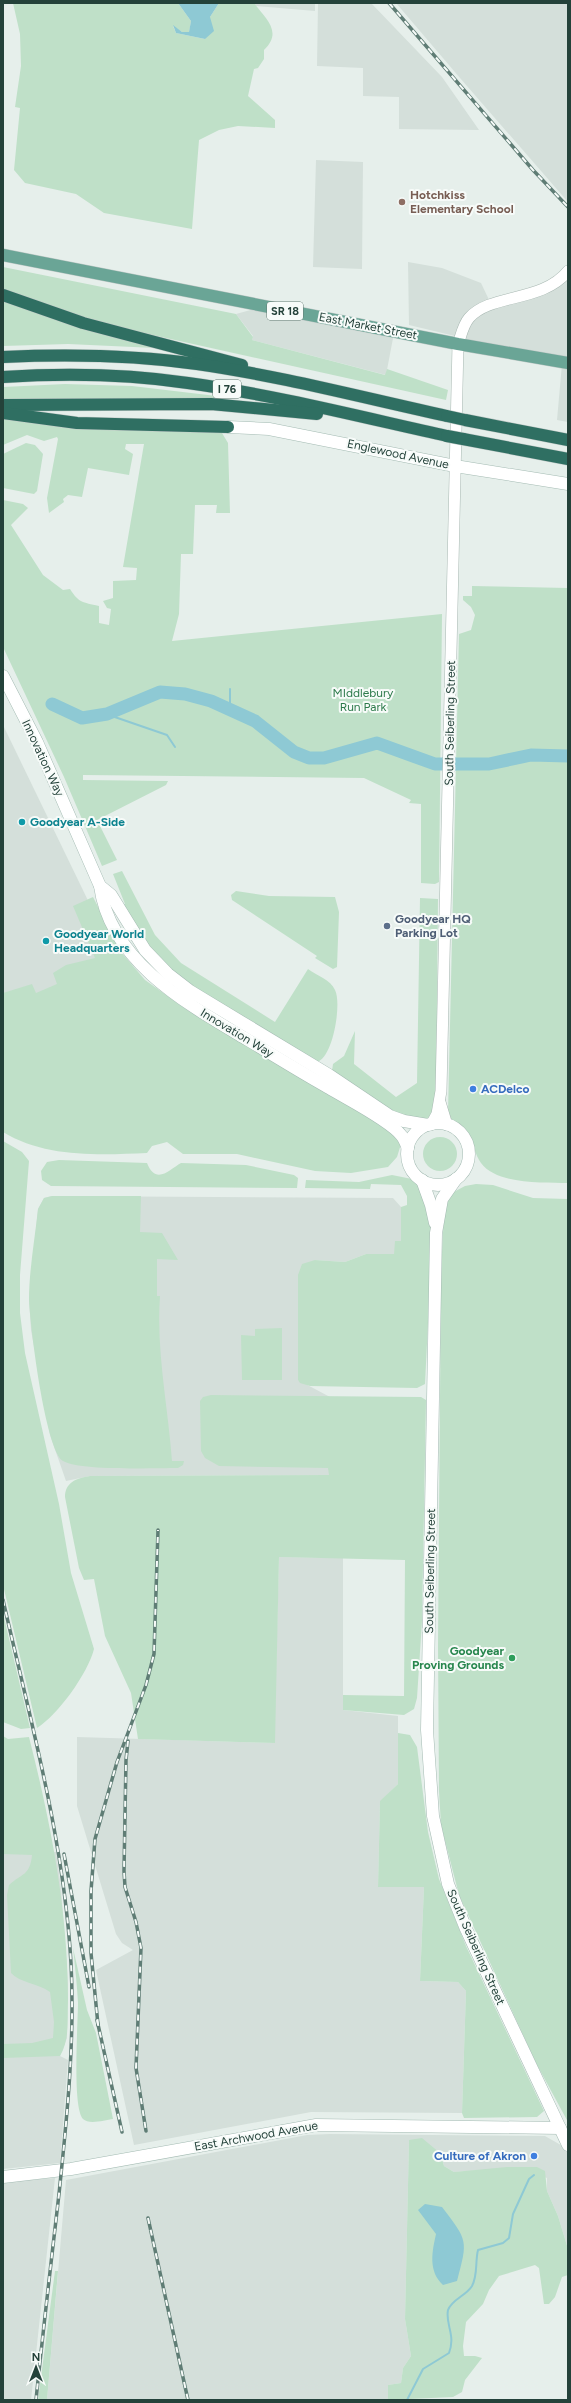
<svg xmlns="http://www.w3.org/2000/svg" width="571" height="2403" font-family="Figtree,sans-serif">
<style>
.built{fill:#d4dfda}
.green{fill:#bfe0c8}
.water{fill:#8ec9d4}
.lines{fill:none;stroke-linecap:round;stroke-linejoin:round}
.stream{stroke:#8ec9d4;stroke-width:2}
.river{stroke:#8ec9d4;stroke-width:13}
.tertiary-casing{stroke:#a8b8b2;stroke-width:12}
.secondary-casing{stroke:#a4bbb3;stroke-width:13}
.primary-casing{stroke:#c2cac8;stroke-width:13}
.motorway-casing{stroke:#c2cac8;stroke-width:13}
.tertiary{stroke:#fff;stroke-width:11}
.secondary{stroke:#fff;stroke-width:12}
.primary{stroke:#6aa596;stroke-width:12}
.motorway{stroke:#2f6f62;stroke-width:12}
.rail-casing{stroke:#5f7d75;stroke-width:3.5}
.rail{stroke:#f7fbf9;stroke-width:2;stroke-dasharray:6;stroke-linecap:butt}
.motorway-bridge-casing{stroke:#c2cac8;stroke-width:13;stroke-linecap:butt}
.motorway-bridge{stroke:#2f6f62;stroke-width:12}
.education-dot{fill:#8d6e63;stroke:#f7fbf9;stroke-width:1.5}
.culture-dot{fill:#0f9aa8;stroke:#f7fbf9;stroke-width:1.5}
.service-dot{fill:#5c6f8a;stroke:#f7fbf9;stroke-width:1.5}
.shop-dot{fill:#3f7fe0;stroke:#f7fbf9;stroke-width:1.5}
.leisure-dot{fill:#2e9e5b;stroke:#f7fbf9;stroke-width:1.5}
.labels{text-anchor:middle;dominant-baseline:central;stroke-width:4;stroke-linejoin:round;paint-order:stroke}
.shield{fill:#f7fbf9;stroke:#637a73;stroke-width:1}
.shield-label{font-size:11px;font-weight:bold;fill:#24423a}
.education-label{font-size:12px;font-weight:bold;fill:#785e54;stroke:#f7fbf9;text-anchor:start}
.street-label{font-size:12px;fill:#24423a;stroke:#f7fbf9}
.park-label{font-size:12px;fill:#2d7a4b;stroke:#f7fbf9}
.culture-label{font-size:12px;font-weight:bold;fill:#0d838f;stroke:#f7fbf9;text-anchor:start}
.service-label{font-size:12px;font-weight:bold;fill:#4e5e75;stroke:#f7fbf9;text-anchor:start}
.shop-label{font-size:12px;font-weight:bold;fill:#366cbe;stroke:#f7fbf9;text-anchor:start}
.leisure-label{font-size:12px;font-weight:bold;fill:#27864d;stroke:#f7fbf9;text-anchor:end}
</style>
<rect width="100%" height="100%" fill="#e6efeb"/>
<g class="built">
<polygon points="254,3 315,3 315,11 256,6"/>
<polygon points="318,3 371,3 442,77 479,130 399,129 399,97 363,96 363,68 317,66"/>
<polygon points="396,3 568,3 568,202 460,78"/>
<polygon points="316,160 363,162 362,269 313,267"/>
<polygon points="408,262 442,268 481,283 490,302 459,337 409,325"/>
<polygon points="568,275 568,362 461,342 465,330 481,311"/>
<polygon points="258,308 394,333 386,375 252,340 253,336 236,314"/>
<polygon points="562,364 568,365 568,422 557,420"/>
<polygon points="3,725 111,948 3,1022"/>
<polygon points="52,1196 393,1198 401,1207 401,1241 394,1254 366,1254 345,1262 315,1260 298,1380 330,1397 329,1475 90,1476 66,1481 50,1435 31,1330 29,1298 38,1209 44,1198"/>
<polygon points="279,1557 343,1558 343,1710 398,1716 398,1784 380,1802 378,1887 424,1887 420,1981 458,1982 466,1991 462,2113 311,2112 134,2145 96,1970 133,1950 122,1943 116,1934 77,1806 77,1737 274,1743"/>
<polygon points="56,1852 61,1888 68,1984 67,2038 60,2056 68,2060 60,2163 3,2169 3,1854"/>
<polygon points="330,2134 545,2136 566,2148 568,2153 568,2249 558,2216 547,2191 547,2178 521,2168 454,2172 444,2166 440,2153 409,2140 405,2319 411,2356 403,2368 401,2383 388,2385 388,2400 47,2400 66,2180 307,2135"/>
<polygon points="55,2178 31,2400 3,2400 3,2182"/>
</g>
<g class="green">
<path d="M13,3h165l13,18 -2,12 -7,-1 -9,-6 3,7 29,6 5,-22 9,-14h35c12,16 29,29 10,47v9l-6,9 -4,1 -6,27 27,24v8l-37,-2 -19,4 -20,10 -7,89 -88,-16 -28,-19 -51,-11 -11,-13 6,-62 -5,-1 6,-41 -1,-32z"/>
<polygon points="3,267 236,314 253,337 252,340 385,375 387,369 448,390 446,400 121,328 75,315 3,289"/>
<polygon points="3,300 155,346 155,348 68,344 3,346"/>
<polygon points="65,384 132,386 208,395 216,396 216,399 3,399 3,387"/>
<path d="M3,419l54,7 165,7 6,10 2,70h-14l1,-8h-22l-2,49h-12l-2,60 -7,27 270,-27 -3,268 -4,2 -14,-1v-79l-12,-1 2,-3 -47,-22 -281,-3v5l85,1 -2,4 -69,35 20,40 -15,6 -38,-89 -61,-130v-147l20,4 5,4 -17,17 32,50 20,15 7,-1c9,14 12,13 29,17v17l10,2 2,-16 -4,-1 -4,-7 10,-3v-17l23,-1 1,-12 -14,-1 21,-123h-18l-1,5 8,5 -4,21 -41,-7 -6,29 -14,-2 -5,4 1,3 -15,11 -2,-15 11,-59 -1,-2 -13,4 -17,-6 -24,10z"/>
<polygon points="26,443 35,445 43,454 37,491 34,494 3,488 3,454"/>
<path d="M472,586l96,2v595c-24,-1 -71,2 -87,-20 -6,-8 -7,-19 -13,-27 -6,-9 -16,-12 -20,-23l11,-479 12,-4 4,-15 -4,-8 -8,-7v-4h9z"/>
<path d="M122,871l33,64 26,28 94,59 33,-53c8,6 23,11 27,21 7,13 -2,68 -18,72l-129,-79 -24,-20 -21,-23 -22,-35 4,-1 -12,-30z"/>
<polygon points="236,891 269,896 335,897 339,912 337,967 333,969 315,958 317,956 232,900 231,895"/>
<path d="M93,897l28,55 24,28 45,32 197,115 14,17 -4,13 -9,10 -37,6 -36,-2 -78,-17h-54l-16,-12 -15,4 -5,7c-47,2 -102,5 -144,-21v-139l29,-9 4,9 21,-9 -4,-11 13,-8 29,-7 -22,-52z"/>
<polygon points="420,898 438,899 436,1103 431,1116 426,1119 394,1116 332,1071 333,1064 344,1056 355,1031 354,1064 396,1097 417,1083"/>
<circle cx="440" cy="1154" r="17"/>
<path d="M3,1141l19,11 7,9 -9,114v38l5,40 34,151 12,69 23,76c-6,24 -36,66 -57,79l-34,-143z"/>
<path d="M59,1160l88,3c9,23 23,6 34,0l65,2 48,10 4,3 -1,10 -246,-2 -9,-6 -1,-9 6,-9z"/>
<polygon points="392,1175 412,1179 419,1184 432,1216 432,1289 429,1302 425,1384 417,1388 310,1386 300,1383 298,1380 298,1275 302,1264 315,1260 345,1262 366,1254 394,1254 395,1241 401,1241 401,1207 407,1205 407,1196 401,1185 371,1184 370,1189 305,1188 306,1180 359,1182"/>
<polygon points="476,1184 493,1185 533,1198 568,1199 568,2122 536,2063 459,1895 441,1825 439,1791 438,1646 441,1273 444,1213 450,1194 465,1186"/>
<path d="M52,1196h89l-1,36 22,1 16,27 -21,-1v37h3c-4,55 8,110 12,165h12l-1,4 -5,3c-23,0 -99,3 -115,-7 -18,-11 -33,-137 -34,-161 0,-30 6,-62 9,-91l6,-11z"/>
<polygon points="282,1328 282,1380 242,1380 241,1335 255,1336 255,1329"/>
<path d="M211,1395l210,2 5,3 -4,221 -5,77 -3,11 -10,6 -61,-5v-15l61,1 1,-136 -126,-3 -4,186 -137,-4 -7,-46 -26,-57 -11,-57 -10,1 -5,-12 -14,-71c0,-14 11,-19 25,-21l239,-1 -1,-7 -109,-2 -14,-8 -4,-7 -1,-50 3,-4z"/>
<polygon points="3,1613 30,1728 21,1729 3,1722"/>
<polygon points="398,1733 410,1735 417,1747 428,1832 439,1879 466,1946 544,2111 537,2117 464,2118 462,2113 466,1991 458,1982 420,1981 424,1887 378,1887 380,1801 398,1784"/>
<path d="M3,1736l5,3 21,-2c22,87 39,173 39,263 -1,20 2,39 -8,56l-57,2v-14l29,-1 21,-5 1,-16 -4,-30c-12,-9 -30,-9 -39,-19l-4,-78 2,-10c13,-12 21,-9 23,-30l-29,-1z"/>
<path d="M73,1948l14,62 9,23 17,86c-8,1 -24,6 -30,0 -11,-12 -5,-96 -5,-116 -1,-18 -3,-37 -5,-55z"/>
<polygon points="422,2138 440,2153 444,2166 454,2172 507,2167 537,2167 545,2171 547,2191 558,2216 568,2249 568,2275 562,2277 555,2297 549,2304 544,2304 539,2268 535,2265 499,2276 489,2290 483,2304 466,2322 463,2346 464,2356 475,2356 482,2358 465,2380 462,2392 453,2397 388,2400 388,2385 401,2383 403,2368 411,2356 405,2319 409,2140"/>
<polygon points="55,2271 58,2271 47,2400 38,2400"/>
</g>
<g class="water">
<polygon points="178,3 219,3 210,17 214,31 205,39 176,33 173,25 182,32 189,32 191,21"/>
<path d="M425,2204l17,3c26,34 26,33 15,74l-14,4c-15,-14 -11,-33 -7,-51l-18,-24z"/>
</g>
<g class="lines">
<g class="stream">
<polyline points="230,710 230,689"/>
<polyline points="106,714 167,735 175,747"/>
<path d="M407,2400l16,-31 26,-16c7,-18 -4,-29 -1,-43 4,-11 18,-14 24,-24 6,-11 3,-24 6,-36l25,-7 6,-5 4,-24 16,-35 5,-4"/>
</g>
<polyline class="river" points="52,704 82,718 107,714 160,692 185,694 211,701 255,721 294,752 309,758 324,758 377,743 435,764 489,764 531,755 568,756"/>
<defs>
<g id="tertiary">
<polyline points="440,1102 447,1125"/>
<path d="M431,1125l6,-11 4,-23 17,-747c3,-8 5,-19 11,-26 22,-25 73,-15 99,-47"/>
</g>
<g id="secondary">
<polyline points="228,427 269,429 455,466 568,484"/>
<path d="M3,676l34,66 63,144c10,76 89,119 148,154 27,16 54,33 81,48 18,11 60,32 72,47 3,3 5,9 7,13"/>
<polyline points="100,886 111,895 145,950 168,974 190,991 329,1075 390,1116 404,1121 428,1125"/>
<circle cx="438" cy="1154" r="31"/>
<polyline points="456,1179 442,1199 436,1233 427,1730 433,1816 448,1884 466,1929 568,2145"/>
<polyline points="422,1180 431,1205 435,1223"/>
<polyline points="3,2177 71,2169 316,2125 560,2128"/>
</g>
<polyline id="primary" points="3,255 458,344 568,363"/>
<g id="motorway">
<polyline points="3,295 83,323 242,365"/>
<path d="M3,357c65,-3 130,-2 194,7 84,12 167,34 250,52"/>
<path d="M3,377c62,-4 124,-3 185,6 87,12 173,34 259,53"/>
<polyline points="3,405 211,404 317,414"/>
<polyline points="3,413 77,423 228,427"/>
<polyline points="465,420 568,440"/>
<polyline points="463,439 568,459"/>
</g>
</defs>
<use href="#tertiary" class="tertiary-casing"/>
<use href="#secondary" class="secondary-casing"/>
<use href="#primary" class="primary-casing"/>
<use href="#motorway" class="motorway-casing"/>
<use href="#tertiary" class="tertiary"/>
<use href="#secondary" class="secondary"/>
<use href="#primary" class="primary"/>
<use href="#motorway" class="motorway"/>
<defs>
<g id="rail">
<polyline points="389,3 533,170 568,207"/>
<path d="M3,1600c27,119 61,240 68,363 4,78 -4,154 -12,231 -8,69 -16,137 -23,206"/>
<polyline points="128,1741 126,1760 124,1871 125,1887 136,1922 141,1948 136,2068 146,2131"/>
<polyline points="64,1854 89,1987"/>
<polyline points="97,2020 122,2132"/>
<polyline points="98,2025 91,1953 91,1891 95,1839 117,1762 146,1685 154,1654 158,1530"/>
<polyline points="148,2218 188,2400"/>
</g>
</defs>
<use href="#rail" class="rail-casing"/>
<use href="#rail" class="rail"/>
<defs>
<g id="motorway-bridge">
<polyline points="447,416 465,420"/>
<polyline points="447,436 463,439"/>
</g>
</defs>
<use href="#motorway-bridge" class="motorway-bridge-casing"/>
<use href="#motorway-bridge" class="motorway-bridge"/>
</g>
<circle class="education-dot" cx="402" cy="202" r="4"/>
<g class="culture-dot">
<circle cx="22" cy="822" r="4"/>
<circle cx="46" cy="941" r="4"/>
</g>
<circle class="service-dot" cx="387" cy="926" r="4"/>
<g class="shop-dot">
<circle cx="473" cy="1089" r="4"/>
<circle cx="534" cy="2156" r="4"/>
</g>
<circle class="leisure-dot" cx="512" cy="1658" r="4"/>
<g class="labels">
<g class="shield">
<rect x="267" y="302" width="36" height="18" rx="3"/>
<rect x="213" y="380" width="28" height="18" rx="3"/>
</g>
<g class="shield-label">
<text x="285" y="311">SR 18</text>
<text x="227" y="389">I 76</text>
</g>
<g class="education-label">
<text x="410" y="195">Hotchkiss<tspan x="410" dy="14">Elementary School</tspan></text>
</g>
<g class="street-label">
<text transform="translate(368 326) rotate(11)">East Market Street</text>
<text transform="translate(398 454) rotate(12)">Englewood Avenue</text>
<text transform="translate(450 723) rotate(-89)">South Seiberling Street</text>
<text transform="translate(43 758) rotate(65)">Innovation Way</text>
<text transform="translate(237 1033) rotate(31)">Innovation Way</text>
<text transform="translate(430 1571) rotate(-89)">South Seiberling Street</text>
<text transform="translate(476 1947) rotate(66)">South Seiberling Street</text>
<text transform="translate(256 2136) rotate(-10)">East Archwood Avenue</text>
</g>
<g class="park-label">
<text x="363" y="693">MIddlebury<tspan x="363" dy="14">Run Park</tspan></text>
</g>
<g class="culture-label">
<text x="30" y="822">Goodyear A-Side</text>
<text x="54" y="934">Goodyear World<tspan x="54" dy="14">Headquarters</tspan></text>
</g>
<g class="service-label">
<text x="395" y="919">Goodyear HQ<tspan x="395" dy="14">Parking Lot</tspan></text>
</g>
<g class="shop-label">
<text x="481" y="1089">ACDelco</text>
<text x="526" y="2156" text-anchor="end">Culture of Akron</text>
</g>
<g class="leisure-label">
<text x="504" y="1651">Goodyear<tspan x="504" dy="14">Proving Grounds</tspan></text>
</g>
</g>
<rect width="571" height="2403" fill="none" stroke="#24423a" stroke-width="8"/>
<g transform="translate(36 2367)" stroke="#f7fbf9" stroke-width="3" paint-order="stroke">
<path d="M0-3L7 15L0 10L-7 15Z" fill="#24423a"/>
<text y="-6" font-size="11" font-weight="bold" text-anchor="middle" fill="#24423a">N</text>
</g>
</svg>
